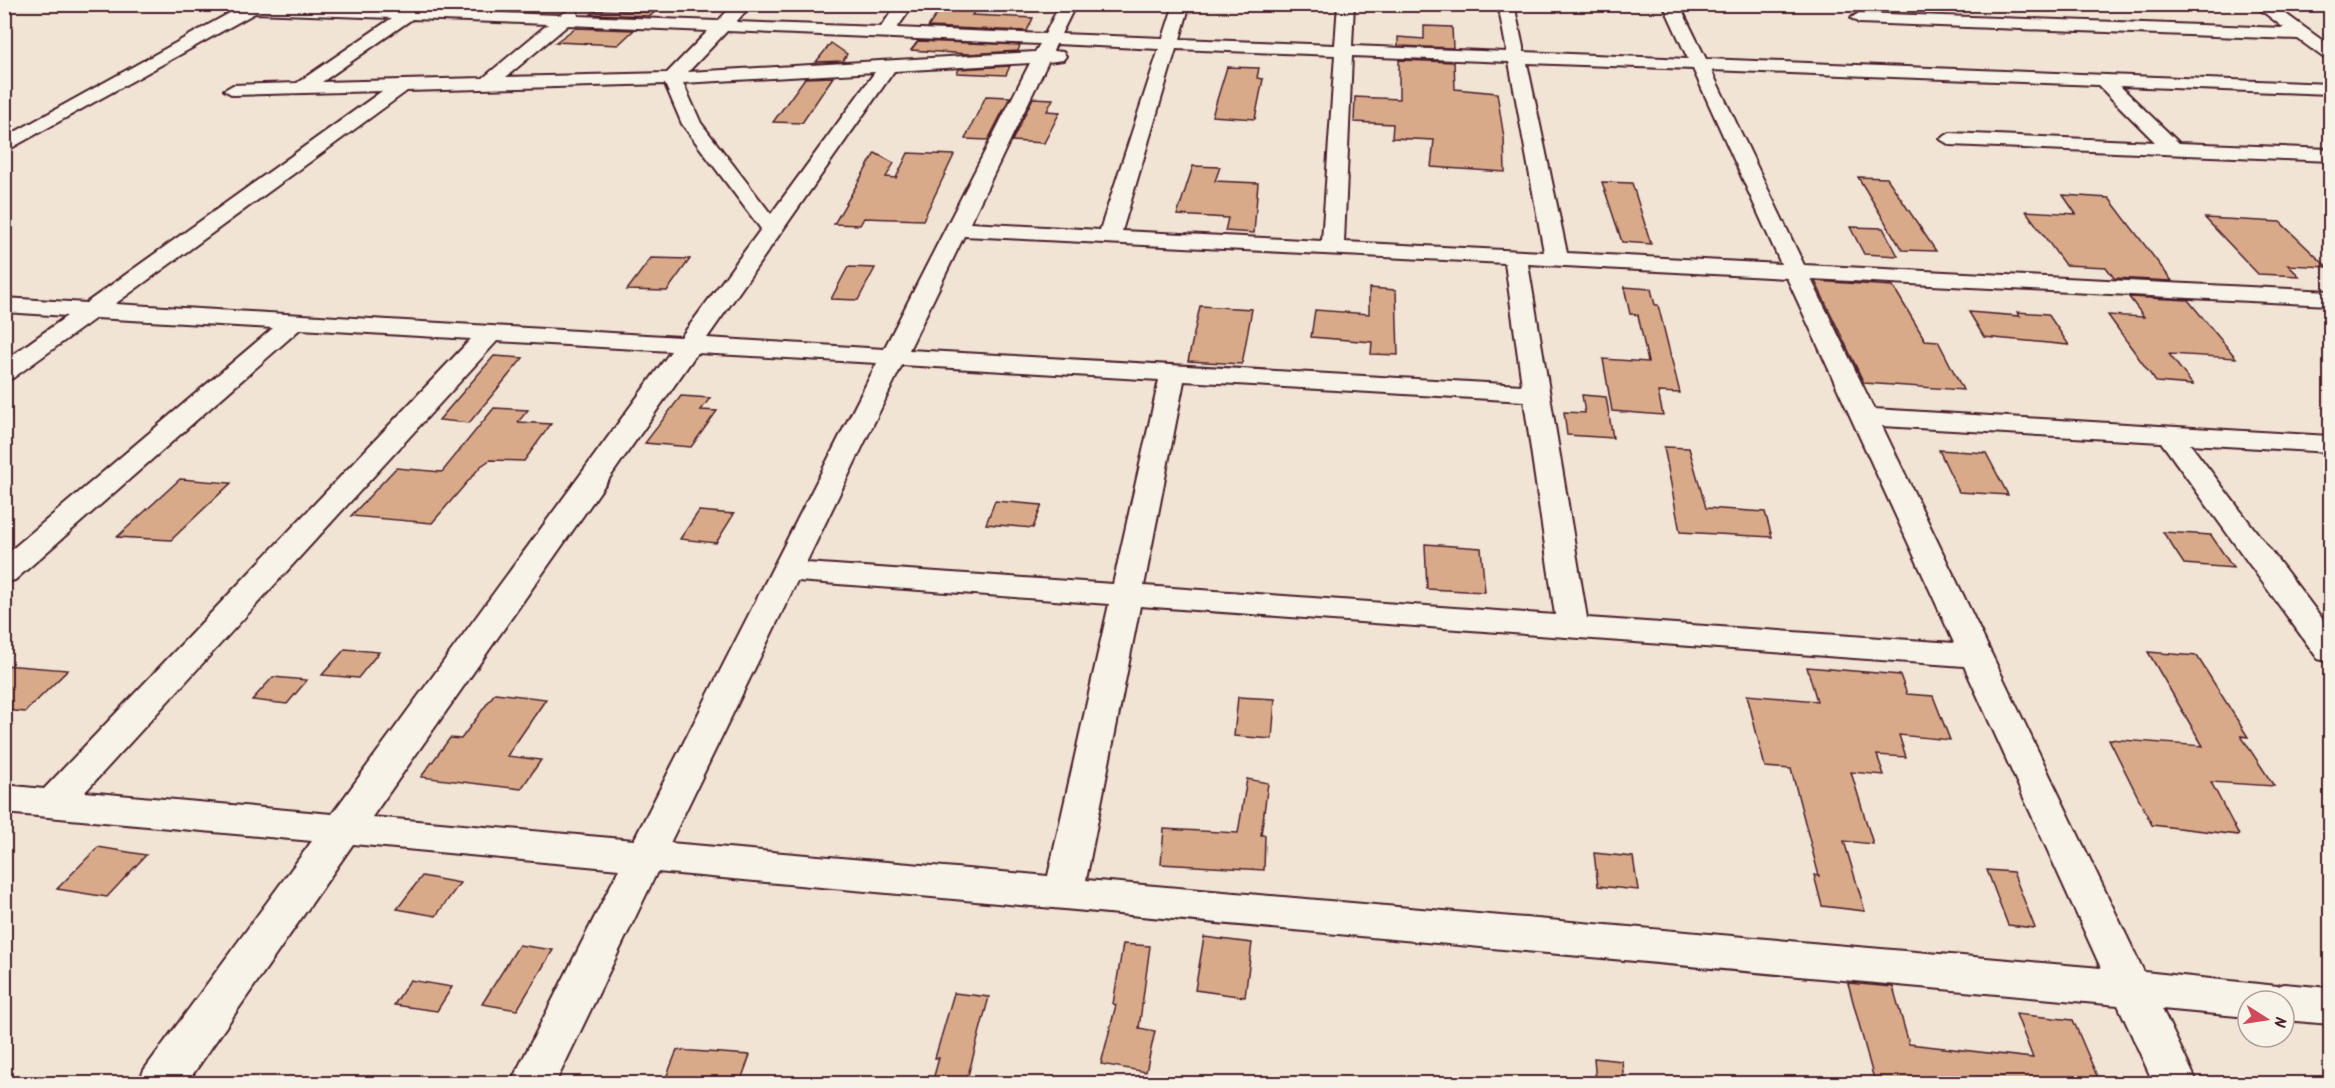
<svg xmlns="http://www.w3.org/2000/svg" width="2335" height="1088" font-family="Kalam,sans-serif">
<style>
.building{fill:#d9aa8a;stroke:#4a1f2b;stroke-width:1.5}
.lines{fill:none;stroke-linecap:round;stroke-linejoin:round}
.minor-casing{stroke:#4a1f2b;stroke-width:4}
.minor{fill:#f7f3e8;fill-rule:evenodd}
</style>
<rect width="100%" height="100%" fill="#f1e4d5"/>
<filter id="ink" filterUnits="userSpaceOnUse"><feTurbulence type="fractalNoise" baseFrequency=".0167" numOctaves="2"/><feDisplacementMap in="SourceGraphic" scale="12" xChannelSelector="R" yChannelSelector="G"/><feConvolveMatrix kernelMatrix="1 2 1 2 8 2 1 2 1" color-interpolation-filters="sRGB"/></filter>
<g filter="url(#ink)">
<g class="building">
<polygon points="944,4 980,4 972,15 1033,18 1027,31 928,27"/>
<polygon points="597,10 655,12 650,16 591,14"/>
<polygon points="1424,26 1452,27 1453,48 1398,46 1398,37 1424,39"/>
<polygon points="575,28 634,30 618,45 556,42"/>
<polygon points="918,41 1020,45 1018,51 968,54 911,50"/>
<polygon points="831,43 847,54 843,61 816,62"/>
<polygon points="1399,60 1454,62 1455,89 1497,93 1504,138 1505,172 1431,167 1434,140 1392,138 1393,124 1354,122 1355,97 1399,99"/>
<polygon points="1010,66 1006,75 957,73 959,69"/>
<polygon points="1227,67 1259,68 1257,78 1263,79 1255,119 1212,116"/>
<polygon points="833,77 802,123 773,122 805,78"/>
<polygon points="986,96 1010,97 988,140 965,139"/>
<polygon points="1033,98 1053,99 1047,111 1060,112 1044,143 1012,141"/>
<polygon points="875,153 894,163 886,177 896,178 908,153 954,155 923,220 864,218 860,225 834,224"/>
<polygon points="1193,166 1220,167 1215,181 1258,183 1254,233 1225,231 1228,218 1177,215"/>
<polygon points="1858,177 1887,178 1936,251 1902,250"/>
<polygon points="1602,182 1632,183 1651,244 1622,242"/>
<polygon points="2063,195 2109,198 2172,281 2114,278 2106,267 2065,265 2026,211 2076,214"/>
<polygon points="2205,218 2280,222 2327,267 2288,265 2299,276 2258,274"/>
<polygon points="1850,227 1883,228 1898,256 1864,254"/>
<polygon points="651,258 690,259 667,291 627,290"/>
<polygon points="848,267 875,268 858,300 831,299"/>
<polygon points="1815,281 1893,286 1925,340 1938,341 1963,390 1864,383"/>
<polygon points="1624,287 1651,289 1655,305 1658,305 1680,393 1658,392 1663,415 1612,411 1603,359 1648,362 1638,315 1630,314"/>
<polygon points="1369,288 1396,290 1398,355 1371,354 1372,342 1311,337 1315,310 1369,314"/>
<polygon points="2129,297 2188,300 2236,358 2169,354 2193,385 2156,382 2108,315 2144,317"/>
<polygon points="1200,306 1252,309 1242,364 1188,361"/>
<polygon points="1969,312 2020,316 2017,312 2048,314 2069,345 1984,337"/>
<polygon points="494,356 523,358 469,423 439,420"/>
<polygon points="1582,395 1606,397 1613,438 1567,435 1564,412 1585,413"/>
<polygon points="681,396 710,398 701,410 717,411 691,447 645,443"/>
<polygon points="494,408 528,410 518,422 551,424 524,461 490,460 481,466 432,523 351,516 396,468 442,472"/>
<polygon points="1664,447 1689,448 1706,508 1765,512 1772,537 1680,532"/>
<polygon points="1939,450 1986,453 2008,495 1959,492"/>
<polygon points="180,479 231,483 171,540 117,537"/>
<polygon points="995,501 1042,505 1033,528 986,524"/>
<polygon points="699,511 734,514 716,543 680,539"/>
<polygon points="2163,532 2211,535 2233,568 2184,564"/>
<polygon points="1425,544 1481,548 1485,592 1427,589"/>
<polygon points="345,649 379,652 358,678 322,675"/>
<polygon points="2148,652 2197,656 2248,737 2241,736 2274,786 2211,782 2239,835 2152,825 2109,739 2203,746"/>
<polygon points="4,665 68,670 25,712 4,710"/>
<polygon points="1807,667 1900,675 1907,694 1933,696 1950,740 1899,735 1906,757 1877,755 1884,775 1851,772 1873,844 1844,841 1865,911 1822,906 1814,875 1819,876 1791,769 1765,767 1747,695 1817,701"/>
<polygon points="273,677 307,680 287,704 252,700"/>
<polygon points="495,693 546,699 507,756 541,760 521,789 421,777 450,738 461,739"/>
<polygon points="1238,697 1275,699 1272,739 1234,736"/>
<polygon points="1247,779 1268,783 1261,835 1265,835 1264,870 1161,864 1164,829 1238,833"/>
<polygon points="98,847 146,855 107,897 57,889"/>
<polygon points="1594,853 1633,857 1638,890 1598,886"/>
<polygon points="1987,870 2013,872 2035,928 2008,925"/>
<polygon points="422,876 460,883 436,916 397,909"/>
<polygon points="1204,937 1252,943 1245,997 1195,990"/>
<polygon points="1123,944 1150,946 1139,1028 1155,1031 1146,1072 1101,1064 1116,1005 1113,1004"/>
<polygon points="519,945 553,950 517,1010 482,1004"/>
<polygon points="410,980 452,987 437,1011 394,1005"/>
<polygon points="1848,983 1893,987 1909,1044 2033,1058 2016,1014 2073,1020 2100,1083 1875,1083"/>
<polygon points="954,993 989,997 966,1083 932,1083 939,1058 935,1058"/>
<polygon points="677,1050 750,1055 740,1083 664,1083"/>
<polygon points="1594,1058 1622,1061 1624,1083 1596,1083"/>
</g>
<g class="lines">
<defs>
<g id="minor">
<path d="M246,4l166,3 6,3 142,5 11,-6 6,2 1,5 140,5 16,-17h18l-16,18 145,5 16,-23h17l-17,24 148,6 15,-30h16l-15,30 102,4 11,-34h16l-10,35 155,6 3,-41h16l-2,42 155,6 -9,-48h16l10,48 164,7 -25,-55h16l27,55 624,25v10l-210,-8 59,57 151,6v12l-380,-16 -10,-6 10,-6 205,9 -57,-57 -387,-15 93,195 526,26v14l-519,-26 63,130 456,27v16l-140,-8 140,185v33l-12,-3 -157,-217 -279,-16 262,546 134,14 6,-2 46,4v36l-46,-4v-19h-36v16l-86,-8 36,75h-44l-36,-79 -1461,-133 -102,212h-45l109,-215 -266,-25 -167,240h-48l6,-14 168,-229 -308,-28v-28l40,4 427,-450 -171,-10 -285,251 -11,3v-27l269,-228 -177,-10 -83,60 -9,3v-20l63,-45 -63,-4v-14l82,5 296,-212 -149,4 -9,-5 9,-5 64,-2 95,-65 -137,-5 -251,139v-14zM412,19l136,5 -65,54 -161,4zM568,25l140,6 -41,42 -161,4zM727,31l313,13 -5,8 -347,20zM1056,44l103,5 -59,181 -130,-7 78,-161 15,-2 3,-4 -3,-4 -10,-1zM1176,49l159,6 -13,186 -200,-10zM1352,56l157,6 35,190 -200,-10zM1030,63l-146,286 -177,-11 187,-267zM1527,63l166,6 88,195 -214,-11zM875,72l-104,142 -70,-91 -18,-40zM665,84l17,40 79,105 -80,108 -566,-33 292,-213zM964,236l541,27 17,122 -613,-35zM1528,264l259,14 167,365 -367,-25zM497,341l174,10 -339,463 -247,-22zM697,353l180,10 -243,477 -262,-23zM902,365l257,15 -46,204 -307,-21zM1184,381l340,20 31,214 -411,-29zM797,581l312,23 -61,272 -378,-33zM1140,606l824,60 137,302 -1015,-88z"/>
<polygon points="2253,4 2272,4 2330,46 2330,59 2324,58 2298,39 1859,23 1851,18 1859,13 2284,28"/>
</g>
</defs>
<use href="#minor" class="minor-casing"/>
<use href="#minor" class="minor"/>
</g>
</g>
<rect width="2335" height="1088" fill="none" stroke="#f7f3e8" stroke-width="24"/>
<rect x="12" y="12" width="2311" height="1064" fill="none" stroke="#4a1f2b" stroke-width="2" filter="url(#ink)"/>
<g transform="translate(2266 1019) rotate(102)"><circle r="28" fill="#f7f3e8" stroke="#b29e9c" stroke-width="1.5"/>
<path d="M0-4.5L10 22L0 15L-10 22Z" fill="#d1495b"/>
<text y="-9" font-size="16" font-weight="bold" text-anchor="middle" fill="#4a1f2b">N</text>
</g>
</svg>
